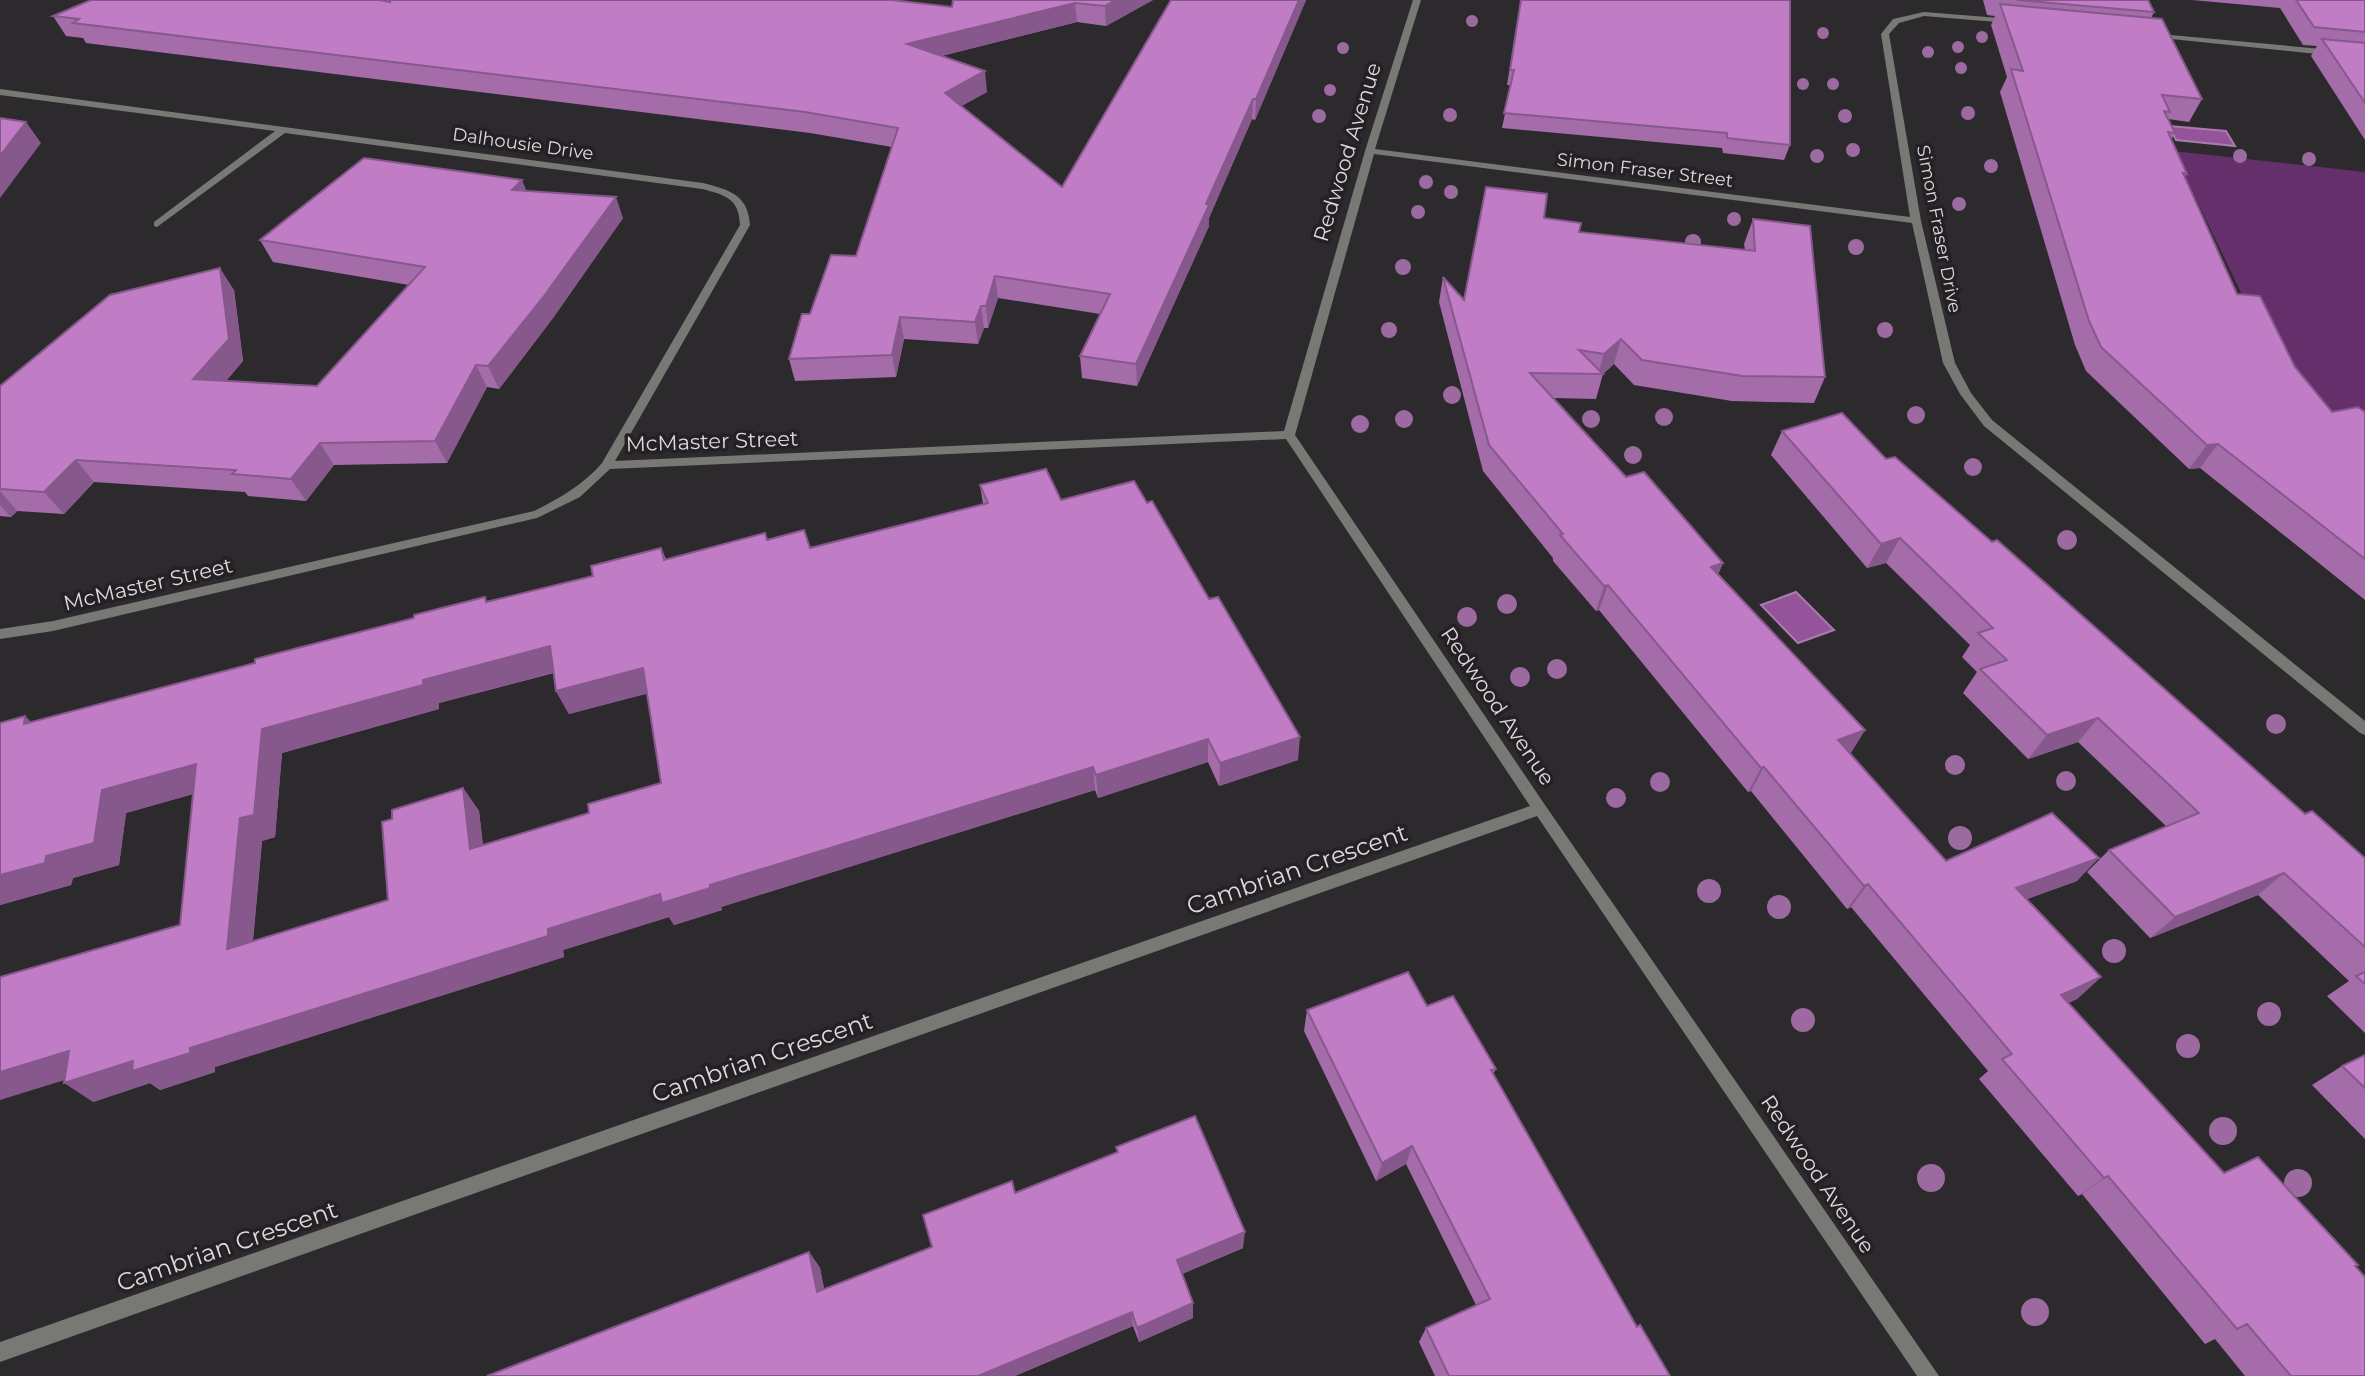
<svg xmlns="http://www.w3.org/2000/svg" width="2365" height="1376" font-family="Montserrat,sans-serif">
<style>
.green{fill:#652f6b}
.water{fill:#94539a;stroke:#aa7cae;stroke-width:2}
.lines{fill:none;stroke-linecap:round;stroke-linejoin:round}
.street{fill:#787875;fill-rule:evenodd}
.tree{fill:#9c6aa0}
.wall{fill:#a56caa;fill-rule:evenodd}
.shaded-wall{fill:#86588b}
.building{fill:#c07dc6;stroke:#86588b;stroke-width:2;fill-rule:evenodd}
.labels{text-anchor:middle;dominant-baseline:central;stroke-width:7;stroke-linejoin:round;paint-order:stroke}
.far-street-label{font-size:18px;fill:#dcdadc;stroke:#242024}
.street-label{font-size:21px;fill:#dcdadc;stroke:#242024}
.near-street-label{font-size:24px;fill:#dcdadc;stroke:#242024}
</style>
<rect width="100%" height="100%" fill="#2d2a2e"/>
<polygon class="green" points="2173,151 2365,172 2365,444 2281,376"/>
<g class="water">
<polygon points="2169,126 2226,131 2235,146 2176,140"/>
<polygon points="1796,592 1834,630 1798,643 1761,605"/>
</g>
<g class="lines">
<g class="street">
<path d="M1413,0h8l-46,149 535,68 -29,-183 12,-15 31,-7 88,7 1,2 -4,2 -85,-7 -25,7 -10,11 32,187 34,142 16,30 21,27 373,301v14l-5,-2 -376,-307 -24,-32 -17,-31 -31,-140 -538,-69 -79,281 250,370 394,571h-22l-380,-560 -1537,546v-20l1530,-536 -244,-367 -676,30 -30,28 -43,21 -484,113 -53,8v-10l53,-8 481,-110c26,-13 49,-26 68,-48l138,-238c-1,-27 -15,-30 -38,-36l-417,-56 -128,94 -3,-1v-4l121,-91 -275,-36v-6l703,94c26,7 45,11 47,42l-135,236 669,-30 81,-280z"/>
<polygon points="2149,33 2365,53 2365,59 2152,37 2149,37"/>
</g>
</g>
<g class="tree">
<circle cx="1472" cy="21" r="6"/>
<circle cx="1823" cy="33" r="6"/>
<circle cx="1982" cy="37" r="6"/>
<circle cx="1958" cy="47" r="6"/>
<circle cx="1343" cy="48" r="6"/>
<circle cx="1928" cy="52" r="6"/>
<circle cx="1961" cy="68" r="6"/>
<circle cx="1803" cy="84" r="6"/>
<circle cx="1833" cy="84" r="6"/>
<circle cx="1330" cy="90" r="6"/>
<circle cx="1968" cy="113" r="7"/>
<circle cx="1450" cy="115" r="7"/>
<circle cx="1319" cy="116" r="7"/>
<circle cx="1845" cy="116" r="7"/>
<circle cx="1853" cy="150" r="7"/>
<circle cx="1817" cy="156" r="7"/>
<circle cx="2240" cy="156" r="7"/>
<circle cx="2309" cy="159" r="7"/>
<circle cx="1991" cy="166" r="7"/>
<circle cx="1426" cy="182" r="7"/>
<circle cx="1451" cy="192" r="7"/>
<circle cx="1959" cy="204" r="7"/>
<circle cx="1418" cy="212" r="7"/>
<circle cx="1734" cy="219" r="7"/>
<circle cx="1693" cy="242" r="8"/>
<circle cx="1856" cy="247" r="8"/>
<circle cx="1403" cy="267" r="8"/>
<circle cx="1389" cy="330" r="8"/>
<circle cx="1885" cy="330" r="8"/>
<circle cx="1452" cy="395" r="9"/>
<circle cx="1916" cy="415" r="9"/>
<circle cx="1664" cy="417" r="9"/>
<circle cx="1404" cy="419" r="9"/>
<circle cx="1591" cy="419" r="9"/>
<circle cx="1360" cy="424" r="9"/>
<circle cx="1633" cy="455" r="9"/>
<circle cx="1973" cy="467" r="9"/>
<circle cx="2067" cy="540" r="10"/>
<circle cx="1507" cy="604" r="10"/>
<circle cx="1467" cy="617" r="10"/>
<circle cx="1557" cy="669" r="10"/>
<circle cx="1520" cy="677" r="10"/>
<circle cx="2276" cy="724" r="10"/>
<circle cx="1955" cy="765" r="10"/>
<circle cx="2066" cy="781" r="10"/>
<circle cx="1660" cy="782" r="10"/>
<circle cx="1616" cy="798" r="10"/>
<circle cx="1960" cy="838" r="12"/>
<circle cx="1709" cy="891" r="12"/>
<circle cx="1779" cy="907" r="12"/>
<circle cx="2114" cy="951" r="12"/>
<circle cx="2269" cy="1014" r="12"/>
<circle cx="1803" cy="1020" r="12"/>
<circle cx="2188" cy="1046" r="12"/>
<circle cx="2223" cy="1131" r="14"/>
<circle cx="1931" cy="1178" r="14"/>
<circle cx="2298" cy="1183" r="14"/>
<circle cx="2035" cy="1312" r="14"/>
</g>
<g class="wall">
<polygon points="386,0 892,0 952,7 953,0 1153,0 1106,26 1077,22 941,56 987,92 961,106 1062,187 1171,0 1306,0 1255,120 1252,119 1209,218 1209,226 1137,386 1082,378 1080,356 1100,314 998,298 988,328 984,328 978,344 904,339 896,377 795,381 789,359 810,314 856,256 892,147 810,133 86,43 83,38 66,36 53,16 387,1"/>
<polygon points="1521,0 1790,145 1784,160 1723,153 1722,148 1502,128 1511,85 1507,85"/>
<polygon points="1983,0 2148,0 2154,12 2151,18 2202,99 2189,122 2168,119 2175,133 2171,140 2187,174 2184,177 2237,294 2332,412 2365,412 2365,600 2200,468 2189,469 2086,371 2075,345 2000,92 2007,77 1991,25 1995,16 1987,15"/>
<polygon points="2192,0 2365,0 2365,140 2311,56 2317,46 2303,45 2280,8"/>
<polygon points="526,191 623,218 553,318 499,389 487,387 447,463 334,465 306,501 248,496 245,492 94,482 64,514 17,511 11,517 0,516 0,386 234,290 243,361 226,381 317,386 409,285 273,262 260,240"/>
<polygon points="1544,218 1579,232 1745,250 1744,244 1753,219 1825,377 1814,403 1732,401 1634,385 1614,364 1603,374 1596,399 1554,398 1626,477 1723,563 1718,574 1865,730 1850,754 1946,861 2077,881 2027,899 2101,977 2077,999 2068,1003 2224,1173 2355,1266 2365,1376 2245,1376 2215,1339 2205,1344 2082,1194 2078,1196 1979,1079 1988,1071 1851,907 1847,909 1751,791 1748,792 1599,610 1596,611 1553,561 1553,558 1483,471 1439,302 1443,277 1464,300"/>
<polygon points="1782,431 1886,459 2305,814 2365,858 2365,1033 2327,996 2349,981 2258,895 2150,938 2087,872 2109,850 2166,826 2078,742 2028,759 1963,693 1977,672 1962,657 1970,645 1886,563 1867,568 1771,455"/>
<path d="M980,485l81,15 237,260 -79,26 -11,-24 -110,36 -3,-8 -374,117 1,3 -48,15 -5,-8 -106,33 1,7 -349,110v5l-55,18 -10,-7 -57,19 87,-177 13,-131 -67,19 -7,52 -46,13 -2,7 -71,20v-182l31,-1 457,-120 105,-26 68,-28 5,11 101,-20 43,9 173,-44zM554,673l2,18 13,23 78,-21 14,90 -72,30 -106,32 -4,-34 -16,-23 -71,31 -4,81 -135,41 9,-100 13,-4 7,-84 157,-44v-6z"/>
<polygon points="1427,1006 1496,1069 1493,1074 1637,1327 1670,1376 1435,1376 1419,1342 1426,1328 1476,1305 1406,1164 1376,1181 1304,1031 1307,1010"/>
<polygon points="2365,1055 2365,1139 2312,1085 2342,1066"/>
<polygon points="1116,1147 1243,1248 1182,1274 1193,1318 1139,1342 1133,1326 1015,1376 487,1376 809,1252 820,1268 824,1289 932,1247 1015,1193 1117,1152"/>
</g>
<g class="shaded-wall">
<polygon points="1116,0 1153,0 1106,26 1105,6"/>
<polygon points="1299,0 1306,0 1255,120 1256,99"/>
<polygon points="1075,3 1077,22 910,64 907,44"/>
<polygon points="985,71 987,92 947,114 945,93"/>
<polygon points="1253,99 1252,119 1209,218 1209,226 1137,386 1136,364"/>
<polygon points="26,122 41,143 0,198 0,156"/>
<polygon points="522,180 531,202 512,190"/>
<polygon points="616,197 623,218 553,318 499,389 488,366"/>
<polygon points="220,268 234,290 243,361 208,401 193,379"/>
<polygon points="995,276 998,298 988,328 986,306"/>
<polygon points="981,306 984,328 978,344 975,322"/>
<polygon points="900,317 904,339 896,377 892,355"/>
<polygon points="1621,339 1614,364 1603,374 1598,374 1604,354"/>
<polygon points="476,365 487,387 447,463 435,441"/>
<polygon points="320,443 334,465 306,501 291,479"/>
<polygon points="2218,444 2200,468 2189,469 2207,445"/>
<polygon points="76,460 94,482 64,514 44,492"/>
<polygon points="0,491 17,511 11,517 0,505"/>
<polygon points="1900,538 1886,563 1867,568 1881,544"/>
<polygon points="1723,563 1712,588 1711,567"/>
<polygon points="1608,585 1599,610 1596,611 1604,586"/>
<polygon points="550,646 563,670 439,703 439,709 282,753 275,837 262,841 250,970 227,949 240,818 262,729 423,680"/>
<polygon points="643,668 654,692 569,714 556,691"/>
<polygon points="25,716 50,740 24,724"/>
<polygon points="2098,718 2078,742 2028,759 2047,735"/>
<polygon points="1865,730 1850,754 1838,740"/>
<polygon points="1300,737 1298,760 1219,786 1220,763"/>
<polygon points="1208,739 1208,762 1098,798 1096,775"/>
<polygon points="196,764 218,787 126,813 119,865 73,878 71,885 0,905 0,875 46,856 102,790"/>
<polygon points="1093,767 1095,790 721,907 722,910 674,925 669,917 563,950 564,957 215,1067 215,1072 160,1090 150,1083 93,1102 64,1083 133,1061 190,1048 548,929 660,894 710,885"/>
<polygon points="1764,767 1751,791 1748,792 1761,768"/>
<polygon points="463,788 479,811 486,872 470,849"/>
<polygon points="2099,858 2077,881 1996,910 2016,888"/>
<polygon points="2284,873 2258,895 2150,938 2175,917"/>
<polygon points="1868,884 1851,907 1847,909 1864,886"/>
<polygon points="2101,977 2077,999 2038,1017 2061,995"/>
<polygon points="69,1051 97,1070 0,1100 0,1072"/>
<polygon points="1412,1146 1406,1164 1376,1181 1382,1163"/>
<polygon points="2108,1176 2082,1194 2078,1196 2104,1178"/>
<polygon points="1245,1232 1243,1248 1177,1276 1177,1260"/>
<polygon points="809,1252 820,1268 828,1307 817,1292"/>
<polygon points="1193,1303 1193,1318 1139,1342 1137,1328"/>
<polygon points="1132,1312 1133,1326 1015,1376 978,1376"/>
</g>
<g class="building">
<polygon points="91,0 379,0 390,2 389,0 892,0 952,7 953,0 1116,0 1105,6 1075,3 907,44 985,71 945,93 1062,187 1171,0 1299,0 1256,99 1253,99 1206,204 1209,205 1136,364 1080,356 1110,294 995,276 986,306 981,306 975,322 900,317 892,355 789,359 802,314 810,314 831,255 856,256 898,128 805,112 73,23 79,19 53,16"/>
<polygon points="1521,0 1790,0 1790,145 1727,138 1727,133 1504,113 1514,70 1510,70"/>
<polygon points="2017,0 2148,0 2154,12"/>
<polygon points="2296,0 2365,0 2365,32 2314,27"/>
<polygon points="2000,4 2162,19 2202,99 2162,95 2170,112 2164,111 2175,133 2168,132 2187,174 2183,173 2237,294 2260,296 2295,367 2332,412 2358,407 2365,412 2365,559 2218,444 2207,445 2101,347 2089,321 2011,69 2023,71"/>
<polygon points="2322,39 2365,43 2365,103"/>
<polygon points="0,118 26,122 0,156"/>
<polygon points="364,158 522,180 512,190 616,197 544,296 488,366 476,365 435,441 320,443 291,479 232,474 236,470 76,460 44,492 0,489 0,386 110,295 220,268 229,339 193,379 317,386 425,267 260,240"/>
<polygon points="1486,187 1547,194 1544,218 1581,223 1579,232 1755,251 1753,219 1810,226 1825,377 1742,376 1642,360 1621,339 1604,354 1579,350 1603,374 1530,373 1626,477 1644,472 1723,563 1711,567 1865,730 1838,740 1946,861 2052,813 2099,858 2016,888 2101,977 2061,995 2224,1173 2258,1157 2358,1265 2355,1266 2365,1277 2365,1376 2291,1376 2247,1324 2237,1329 2108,1176 2104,1178 2002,1059 2012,1054 1868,884 1864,886 1764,767 1761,768 1608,585 1604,586 1560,535 1563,534 1489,445 1443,277 1464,300"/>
<polygon points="1842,413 1886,459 1895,457 1992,542 1997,540 2305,814 2312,811 2365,858 2365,947 2284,873 2175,917 2109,850 2199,813 2098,718 2047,735 1980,669 2007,660 1978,633 1993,628 1900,538 1881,544 1782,431"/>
<path d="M1046,469l15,31 73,-19 13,22 5,-2 57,98 9,-2 82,140 -80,26 -12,-24 -112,36 -3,-8 -383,118v3l-48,15 -2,-9 -112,35v7l-358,112v5l-58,18 1,-10 -69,22 5,-32 -69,21v-95l180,-52 16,-161 -94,26 -8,53 -48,13 -1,7 -45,12v-152l25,-7 -1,8 231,-61v-4l159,-41v-3l71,-18 1,5 107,-26 -2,-10 70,-18 3,12 101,-27 2,7 37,-10 6,18 178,-45 -8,-18zM550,646l6,45 87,-23 18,115 -73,21 1,9 -119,36 -7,-61 -71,22v9l-10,3 6,78 -161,49 13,-131 14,-3 8,-86 161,-44v-5z"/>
<polygon points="1408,972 1427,1006 1453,996 1496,1069 1491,1070 1637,1327 1640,1325 1670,1376 1449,1376 1426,1328 1490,1299 1412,1146 1382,1163 1307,1010"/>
<polygon points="2365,972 2365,984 2356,976"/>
<polygon points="2365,1055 2365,1088 2342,1066"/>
<polygon points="1195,1116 1245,1232 1177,1260 1193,1303 1137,1328 1132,1312 978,1376 487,1376 809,1252 817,1292 932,1247 923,1215 1012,1181 1015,1193 1118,1152 1116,1147"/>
</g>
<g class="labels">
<g class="far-street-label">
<text transform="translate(523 144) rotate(8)">Dalhousie Drive</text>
<text transform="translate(1645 170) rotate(7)">Simon Fraser Street</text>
<text transform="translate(1939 229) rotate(79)">Simon Fraser Drive</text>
</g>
<g class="street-label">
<text transform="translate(1347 152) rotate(-73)">Redwood Avenue</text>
<text transform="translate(712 441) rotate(-2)">McMaster Street</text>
<text transform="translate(148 584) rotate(-13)">McMaster Street</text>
<text transform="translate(1498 706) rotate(56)">Redwood Avenue</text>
<text transform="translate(1818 1174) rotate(56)">Redwood Avenue</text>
</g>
<g class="near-street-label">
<text transform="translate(1297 869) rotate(-19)">Cambrian Crescent</text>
<text transform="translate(762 1057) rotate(-19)">Cambrian Crescent</text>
<text transform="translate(227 1246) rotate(-19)">Cambrian Crescent</text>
</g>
</g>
</svg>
